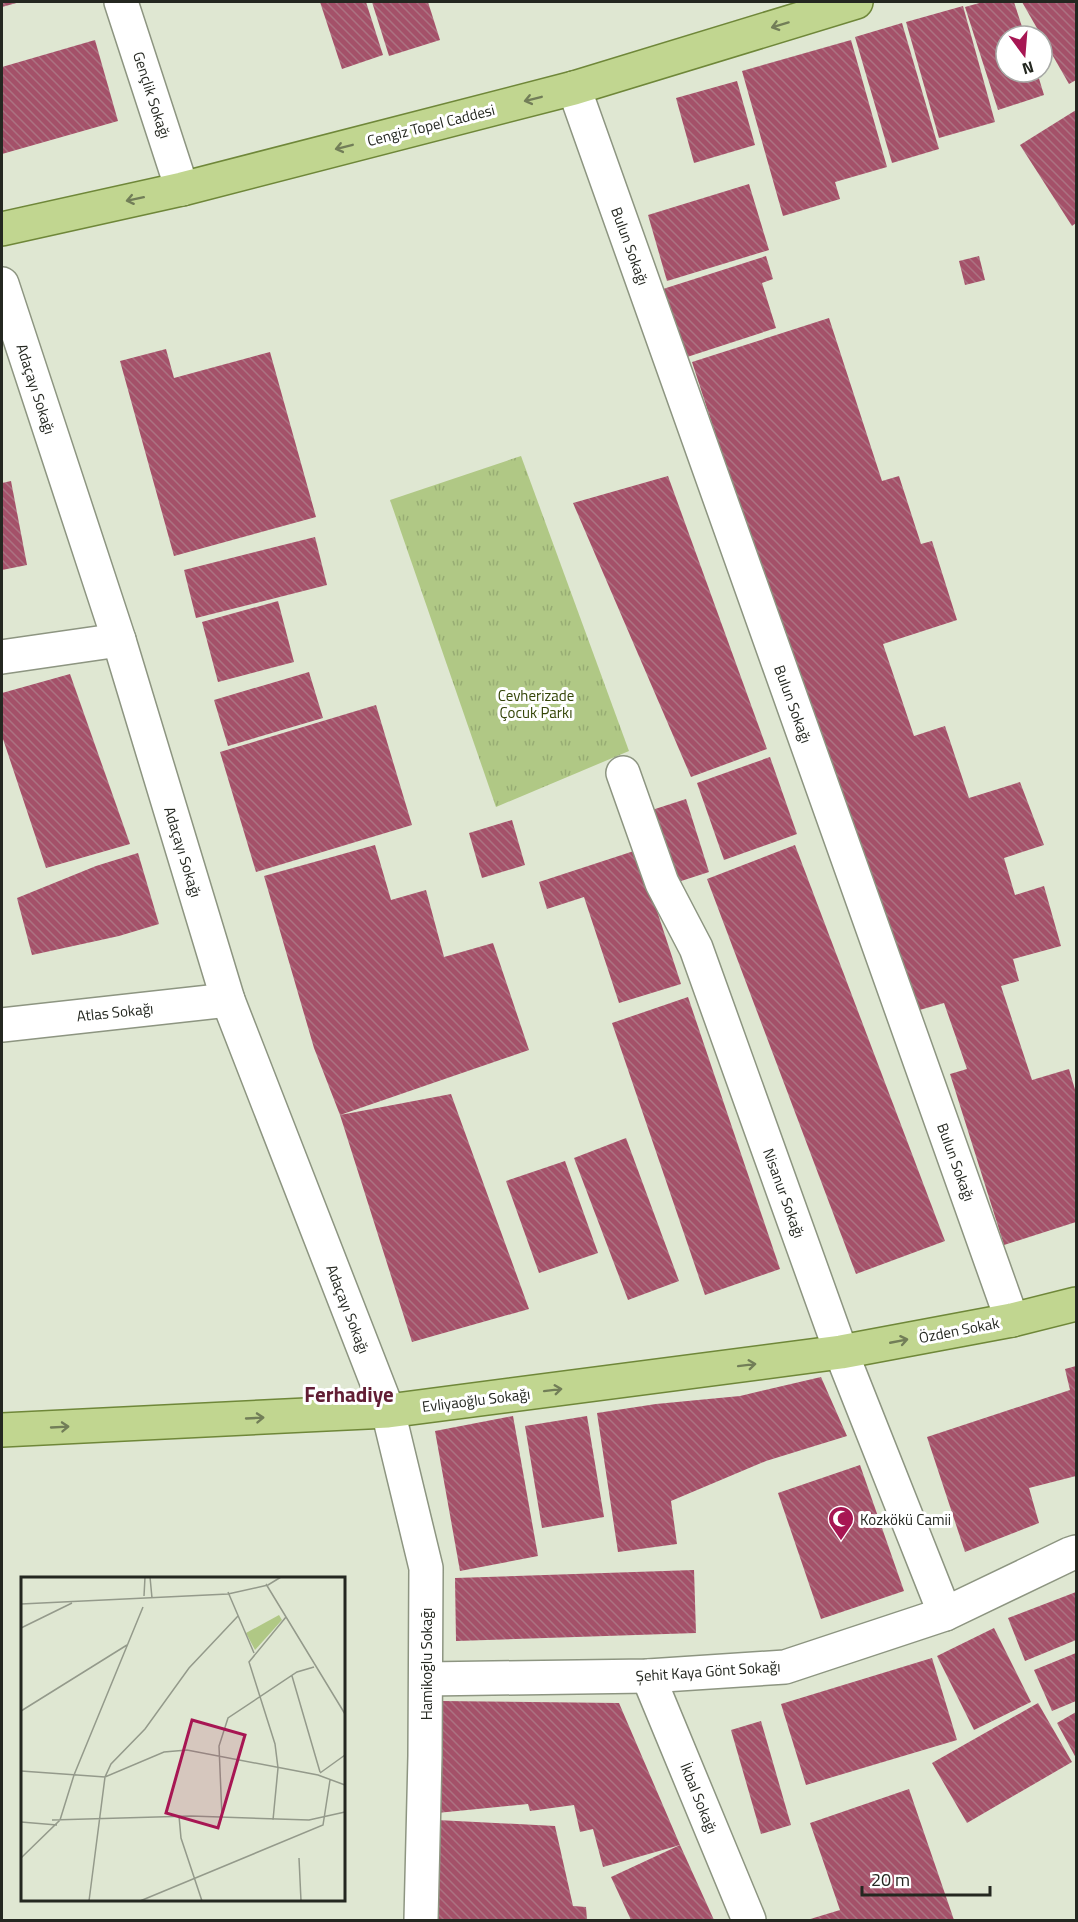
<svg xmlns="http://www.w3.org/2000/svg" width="1078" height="1922" font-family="'Titillium Web',sans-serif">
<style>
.grass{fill:url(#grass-tufts)}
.building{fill:url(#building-back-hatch)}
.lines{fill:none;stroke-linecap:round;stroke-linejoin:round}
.minor-casing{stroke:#8d9581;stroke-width:36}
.major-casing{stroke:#6f8739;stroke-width:36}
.minor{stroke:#fff;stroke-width:33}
.major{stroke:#c1d690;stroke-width:33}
.oneway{stroke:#727e58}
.labels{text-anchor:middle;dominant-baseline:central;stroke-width:6;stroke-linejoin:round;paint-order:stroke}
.street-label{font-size:15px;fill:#242720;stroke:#fff}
.park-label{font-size:15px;fill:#344507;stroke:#fff}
.poi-label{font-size:15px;fill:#242720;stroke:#fff;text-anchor:start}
.district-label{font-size:21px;font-weight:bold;fill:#611d34;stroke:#fff}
.inset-road{fill:none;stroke:#949a8b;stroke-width:1.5}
.view{fill:#a71653;fill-opacity:0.15;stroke:#a71653;stroke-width:3}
.inset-edge{fill:none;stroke:#242720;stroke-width:3}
</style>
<defs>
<pattern id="grass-tufts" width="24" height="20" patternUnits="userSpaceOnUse" patternTransform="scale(1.5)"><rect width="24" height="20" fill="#b0c885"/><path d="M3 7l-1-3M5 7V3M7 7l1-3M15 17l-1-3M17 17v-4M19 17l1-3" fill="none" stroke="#97ac73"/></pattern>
<pattern id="building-back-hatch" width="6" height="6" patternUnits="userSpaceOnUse" patternTransform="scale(1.5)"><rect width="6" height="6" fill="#a45169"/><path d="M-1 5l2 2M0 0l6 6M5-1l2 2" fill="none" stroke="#ac7282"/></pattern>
</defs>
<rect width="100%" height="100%" fill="#dfe7d2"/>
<polygon class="grass" points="521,456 629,751 496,807 390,500"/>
<g class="building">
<polygon points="2,2 20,2 2,7"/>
<polygon points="320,2 366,2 383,55 342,69"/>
<polygon points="372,2 428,2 440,40 389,56"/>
<polygon points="983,2 1014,2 1025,36 1006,36 1006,72 1037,72 1044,95 998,110 965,7"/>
<polygon points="1022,2 1076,2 1076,80 1069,84"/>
<polygon points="963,6 995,122 939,138 906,22"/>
<polygon points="902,23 939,149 892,163 855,37"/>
<polygon points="95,40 118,121 2,154 2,67"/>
<polygon points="851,40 887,167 835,182 840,199 783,216 742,71"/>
<polygon points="737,81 755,145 694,163 676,98"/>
<polygon points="1076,110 1076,223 1072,226 1020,145"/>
<polygon points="749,184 769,250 667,281 648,215"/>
<polygon points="766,256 773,279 762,283 776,328 684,358 663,289"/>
<polygon points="979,256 985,280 965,285 959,261"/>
<polygon points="829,318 882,481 899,476 921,544 932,541 957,620 883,644 914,736 945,726 969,798 1020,782 1044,845 1004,858 1015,895 1044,886 1061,946 1013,959 1019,981 1001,986 1032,1080 1069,1069 1076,1093 1076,1222 1004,1245 950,1074 967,1069 944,1003 909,1013 793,673 692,362"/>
<polygon points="166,349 174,378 270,352 316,517 174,556 120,361"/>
<polygon points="668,476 767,749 691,777 573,503"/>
<polygon points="11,481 27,565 2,570 2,483"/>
<polygon points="315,537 327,585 196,618 184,570"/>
<polygon points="278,601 294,662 218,682 202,622"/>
<polygon points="309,672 323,718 228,746 214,700"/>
<polygon points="70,674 130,844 46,868 2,736 2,693"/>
<polygon points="376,705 412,825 256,872 220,752"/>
<polygon points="770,757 797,834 724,860 697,783"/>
<polygon points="686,799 709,872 675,883 652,810"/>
<polygon points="512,820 525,865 482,878 469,833"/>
<polygon points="375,845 391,900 426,890 444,957 493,943 529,1050 340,1115 451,1094 529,1309 412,1342 340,1115 314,1048 264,876"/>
<polygon points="795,845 945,1241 856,1274 707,879"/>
<polygon points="637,850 681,984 619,1003 584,897 547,909 539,882"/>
<polygon points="138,853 159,924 119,936 32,955 17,898 96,866"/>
<polygon points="688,997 780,1269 705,1295 612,1023"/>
<polygon points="626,1138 679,1281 628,1300 574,1158"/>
<polygon points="565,1161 598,1253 539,1273 506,1181"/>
<polygon points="1076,1366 1076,1476 1029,1488 1039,1523 965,1552 927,1437 1070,1390 1065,1369"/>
<polygon points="821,1377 847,1436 766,1461 671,1501 677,1544 618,1552 597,1413 656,1404 740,1396"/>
<polygon points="513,1416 538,1556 460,1571 435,1431"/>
<polygon points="587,1416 604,1517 542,1528 525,1426"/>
<polygon points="860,1465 904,1591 821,1619 778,1493"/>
<polygon points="694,1570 696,1633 456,1641 455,1578"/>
<polygon points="1076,1592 1076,1640 1025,1661 1008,1618"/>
<polygon points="994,1628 1031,1702 974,1730 937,1656"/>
<polygon points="1076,1653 1076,1701 1052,1711 1034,1670"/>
<polygon points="932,1658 957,1740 806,1785 781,1704"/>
<polygon points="441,1701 619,1703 680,1845 603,1867 593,1829 580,1832 574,1805 530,1811 528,1804 437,1813"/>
<polygon points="1038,1703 1072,1762 967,1823 932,1763"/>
<polygon points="1076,1712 1076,1758 1057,1723"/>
<polygon points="761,1721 791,1825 761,1834 731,1730"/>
<polygon points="909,1789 954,1920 807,1920 840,1910 810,1823"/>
<polygon points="437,1820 555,1826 573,1906 586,1907 587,1920 436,1920"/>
<polygon points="680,1845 714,1920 631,1920 611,1877"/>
</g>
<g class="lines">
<defs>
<g id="minor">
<polyline points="121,2 182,189"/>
<polyline points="574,88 1012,1320"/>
<polyline points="2,284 119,640 228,1000 388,1411 426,1568 425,1756 421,1920"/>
<polyline points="2,657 119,640"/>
<polyline points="623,773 662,883 696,948 841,1352 945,1614"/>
<polyline points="2,1025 228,1000"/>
<polyline points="648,1676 749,1920"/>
<polyline points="426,1679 648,1676 785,1667 945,1614 1070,1554 1076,1552"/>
</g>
<g id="major">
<polyline points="2,229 182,189 574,88 856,2"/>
<polyline points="2,1430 388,1411 841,1352 1012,1320 1076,1304"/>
</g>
</defs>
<use href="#minor" class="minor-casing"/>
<use href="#major" class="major-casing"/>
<use href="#minor" class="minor"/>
<use href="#major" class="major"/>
</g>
<defs><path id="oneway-shaft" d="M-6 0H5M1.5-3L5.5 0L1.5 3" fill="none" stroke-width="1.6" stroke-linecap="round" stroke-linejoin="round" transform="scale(1.5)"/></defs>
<g class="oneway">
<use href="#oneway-shaft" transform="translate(780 25) rotate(163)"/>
<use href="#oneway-shaft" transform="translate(533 99) rotate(166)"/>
<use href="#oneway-shaft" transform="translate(344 147) rotate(166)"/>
<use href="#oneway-shaft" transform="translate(135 199) rotate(168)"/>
<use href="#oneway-shaft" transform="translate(899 1341) rotate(-11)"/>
<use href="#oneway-shaft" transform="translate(747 1365) rotate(-7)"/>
<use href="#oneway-shaft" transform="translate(553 1390) rotate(-7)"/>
<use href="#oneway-shaft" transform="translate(255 1418) rotate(-3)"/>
<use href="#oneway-shaft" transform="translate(60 1427) rotate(-3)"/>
</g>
<defs>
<symbol id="mosque-pin" viewBox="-11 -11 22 30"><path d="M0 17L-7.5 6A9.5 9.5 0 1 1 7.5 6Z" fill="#a71653" stroke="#fff"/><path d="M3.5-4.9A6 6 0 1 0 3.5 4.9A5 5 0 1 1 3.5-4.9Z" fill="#fff"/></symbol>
</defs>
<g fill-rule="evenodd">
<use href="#mosque-pin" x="826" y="1504" width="30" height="40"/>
</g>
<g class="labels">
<g class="street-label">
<text transform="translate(152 95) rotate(72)">Gençlik Sokağı</text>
<text transform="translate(431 125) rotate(-14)">Cengiz Topel Caddesi</text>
<text transform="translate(630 246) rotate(70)">Bulun Sokağı</text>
<text transform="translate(36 389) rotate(72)">Adaçayı Sokağı</text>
<text transform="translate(793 704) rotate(70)">Bulun Sokağı</text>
<text transform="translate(183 852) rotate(73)">Adaçayı Sokağı</text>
<text transform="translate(115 1012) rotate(-6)">Atlas Sokağı</text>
<text transform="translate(956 1162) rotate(70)">Bulun Sokağı</text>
<text transform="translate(784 1193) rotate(70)">Nisanur Sokağı</text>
<text transform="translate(348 1309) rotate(69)">Adaçayı Sokağı</text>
<text transform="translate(959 1330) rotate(-11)">Özden Sokak</text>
<text transform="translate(476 1400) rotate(-7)">Evliyaoğlu Sokağı</text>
<text transform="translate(426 1664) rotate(-90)">Hamikoğlu Sokağı</text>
<text transform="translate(708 1671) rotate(-4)">Şehit Kaya Gönt Sokağı</text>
<text transform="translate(699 1798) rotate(68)">İkbal Sokağı</text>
</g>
<g class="park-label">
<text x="536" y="695">Cevherizade<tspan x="536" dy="17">Çocuk Parkı</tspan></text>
</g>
<g class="poi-label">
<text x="860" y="1519">Kozkökü Camii</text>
</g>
<g class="district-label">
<text x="349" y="1394">Ferhadiye</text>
</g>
</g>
<g transform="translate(21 1577)">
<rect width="324" height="324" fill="#dfe7d2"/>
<path d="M258,38l3,5 -27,30 -9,-17z" fill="#b0c885"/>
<path class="inset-road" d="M129,0l2,21M245,7l79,130M207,15l26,61M123,19l1,-19M0,27l207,-10 40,-9 13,-8M0,51l51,-25M271,99l28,96M0,134l106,-66M0,194l84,6 59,-25 23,-2 131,25 27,10M299,196l25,-18M158,239l2,22 21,63M201,240l-3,-71 9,-28 69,-46 17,-5M31,243l139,-4 118,4 36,-8M252,243l5,-52 -3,-24 -26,-82 37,-45M0,245l36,3M0,281l39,-38 14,-45 69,-168M278,281l2,43M68,324l16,-124 6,-13 34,-35 44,-61 49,-52M119,324l183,-76 7,-45"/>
<path class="view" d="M171,143l53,15 -27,93 -52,-15z"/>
<rect width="324" height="324" class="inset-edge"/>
</g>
<rect width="1078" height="1922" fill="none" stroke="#242720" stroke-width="6"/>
<g transform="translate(1024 54) rotate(164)"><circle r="28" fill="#ffffff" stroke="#a7a9a6" stroke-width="1.5"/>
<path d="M0-4.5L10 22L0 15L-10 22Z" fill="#a71653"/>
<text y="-9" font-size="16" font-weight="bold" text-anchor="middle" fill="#242720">N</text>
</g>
<path d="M862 1886v9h128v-9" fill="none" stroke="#242720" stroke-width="3"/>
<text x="871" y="1886" font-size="18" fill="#242720" stroke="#ffffff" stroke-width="4.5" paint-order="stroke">20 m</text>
</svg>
